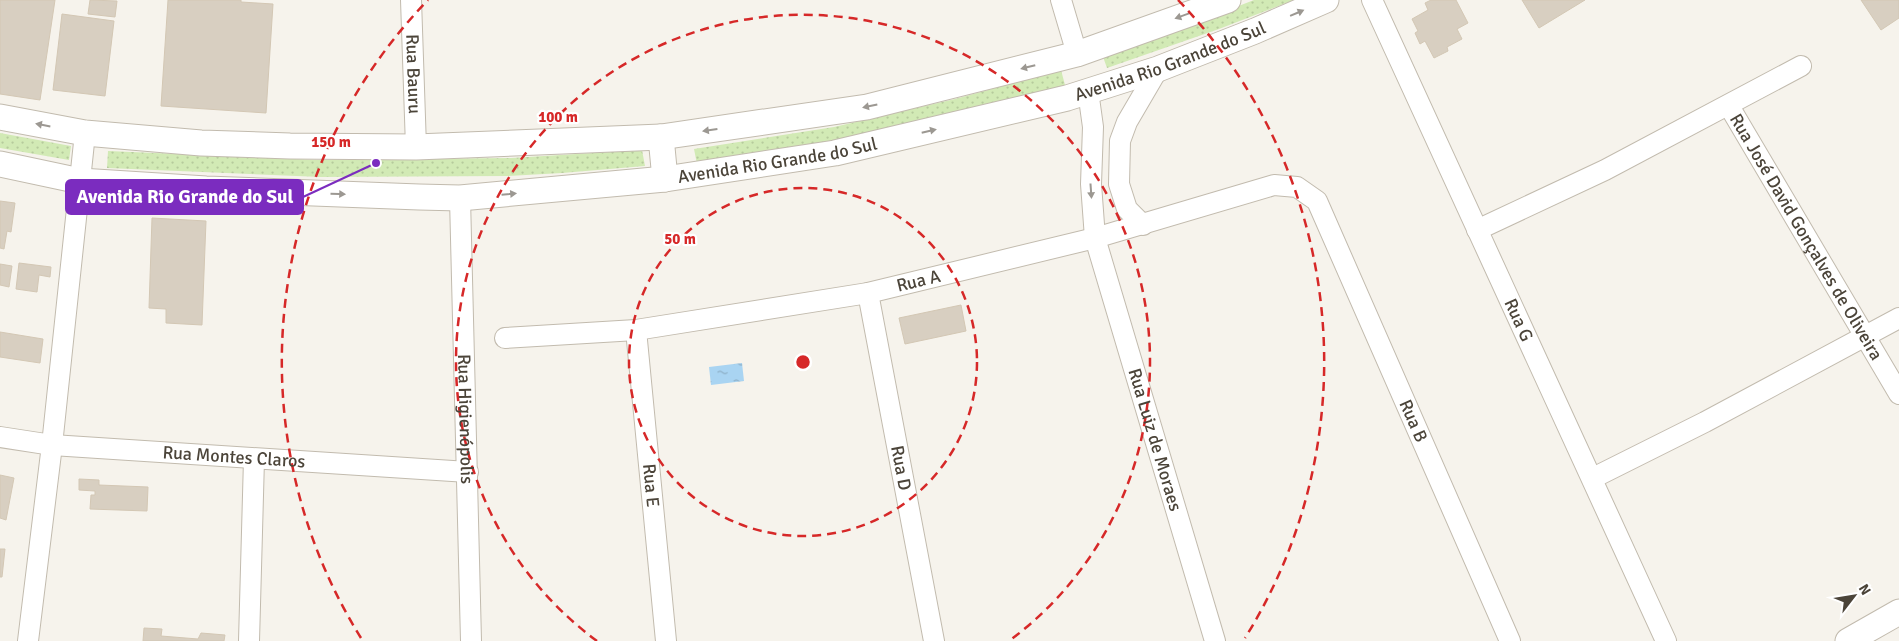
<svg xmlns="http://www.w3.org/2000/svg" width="1899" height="641" font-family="Signika,sans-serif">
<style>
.grass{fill:url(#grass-dots)}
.water{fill:url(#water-ripples)}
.building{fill:#d8cfc1;stroke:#d3c7b4}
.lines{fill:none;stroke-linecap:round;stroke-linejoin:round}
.minor-casing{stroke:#c2bbae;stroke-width:22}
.tertiary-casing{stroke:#c2bbae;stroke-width:27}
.minor{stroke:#fff;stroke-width:20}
.tertiary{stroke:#fff;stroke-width:25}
.oneway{fill:#9c9892}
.ring{fill:none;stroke:#d62828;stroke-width:2.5;stroke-dasharray:9 6}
.labels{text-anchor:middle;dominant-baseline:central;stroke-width:4.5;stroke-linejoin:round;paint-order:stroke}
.street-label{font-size:18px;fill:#4b4439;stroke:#fff}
.centre{fill:#d62828;stroke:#fff;stroke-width:2.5}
.ring-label{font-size:15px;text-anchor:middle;font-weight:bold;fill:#d62828;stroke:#fff;stroke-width:4.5;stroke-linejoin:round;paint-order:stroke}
.leader{fill:none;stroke:#7b2cbf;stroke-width:2}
.callout-dot{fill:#7b2cbf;stroke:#fff;stroke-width:2}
.callout{fill:#7b2cbf;stroke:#7b2cbf;stroke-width:2}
.callout-label{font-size:19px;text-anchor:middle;font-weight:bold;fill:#fff}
</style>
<defs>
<pattern id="grass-dots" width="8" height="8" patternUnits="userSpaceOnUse" patternTransform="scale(1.25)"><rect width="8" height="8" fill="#d2eab5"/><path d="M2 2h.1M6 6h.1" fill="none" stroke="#b6ca9c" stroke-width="1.8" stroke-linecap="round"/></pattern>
<pattern id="water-ripples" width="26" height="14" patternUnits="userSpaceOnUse" patternTransform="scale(1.25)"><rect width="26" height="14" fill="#a9d4f2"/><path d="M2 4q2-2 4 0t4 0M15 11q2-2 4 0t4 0" fill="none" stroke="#8caec5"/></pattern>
</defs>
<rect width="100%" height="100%" fill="#f6f3ec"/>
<g class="grass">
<polygon points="1254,0 1294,0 1219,29 1107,68 1102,54 1213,16"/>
<polygon points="1061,70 1065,85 957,115 838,141 697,164 694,149 834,127 955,99"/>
<polygon points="0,133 71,146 69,160 0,148"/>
<polygon points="642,150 645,166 562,173 508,176 321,177 107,168 108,151 318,160 511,158"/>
</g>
<polygon class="water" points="742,363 744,381 711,385 709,367"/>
<g class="building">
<polygon points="0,0 55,0 40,100 0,94"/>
<polygon points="90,0 117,1 115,17 88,14"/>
<polygon points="168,0 241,0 241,2 273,4 266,113 161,106"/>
<polygon points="1431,0 1456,0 1468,23 1457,29 1462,39 1447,47 1448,51 1434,58 1425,41 1420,44 1415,33 1418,31 1412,19 1428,10 1425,3"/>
<polygon points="1522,0 1585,0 1539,28"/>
<polygon points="1861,0 1899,0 1899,18 1881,30"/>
<polygon points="62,14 114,21 105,96 53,90"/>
<polygon points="0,201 15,203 11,232 7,231 4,249 0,248"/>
<polygon points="152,218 206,221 202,325 166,323 166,309 149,308"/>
<polygon points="19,263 51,267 50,277 39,275 37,292 16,289"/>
<polygon points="0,264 12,266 9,287 0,285"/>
<polygon points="961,305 966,331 905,344 899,318"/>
<polygon points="0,332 43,339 40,363 0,357"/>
<polygon points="0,475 14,478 6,520 0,518"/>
<polygon points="79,479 99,480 99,485 148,487 147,511 90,509 91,495 95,495 95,491 79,490"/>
<polygon points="0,549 5,549 2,577 0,577"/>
<polygon points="144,628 162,629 161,636 198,639 201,633 225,635 224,641 143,641"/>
</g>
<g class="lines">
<defs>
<g id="minor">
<path id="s1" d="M411,0l5,147"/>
<polyline points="1061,0 1077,54"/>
<path id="s2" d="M1372,0l294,641"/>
<path id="s3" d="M1088,91l5,36 -2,57 4,54 120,403"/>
<path id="s4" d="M1729,106l170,288"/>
<path id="s5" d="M460,198l11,443"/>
<polyline points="1143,225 1127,209 1119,184 1120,141 1127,122 1158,69"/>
<polyline points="1477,230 1605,170 1801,66"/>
<path id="s6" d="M868,293l66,348"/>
<path id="s7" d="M636,330l30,311"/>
<path id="s8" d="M505,338l131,-8 232,-37 227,-55 179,-53 23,2 20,14 193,440"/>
<path id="s9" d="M0,437l52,8 416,27"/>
<polyline points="1593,478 1705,422 1899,318"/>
<polyline points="28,641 52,445 85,133"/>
<polyline points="249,641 254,459"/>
</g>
<g id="tertiary">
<polyline points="0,117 85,133 201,143 290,146 416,147 661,137 867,107 1077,54 1228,0"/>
<polyline points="661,137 665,179"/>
<path id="s10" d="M0,164l80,17 126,8 213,8 41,1 205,-19 170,-26 232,-55 91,-29 97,-38 71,-31"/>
<polyline points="1848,641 1899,612"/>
</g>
</defs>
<use href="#minor" class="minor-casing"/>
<use href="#tertiary" class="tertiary-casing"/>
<use href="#minor" class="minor"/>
<use href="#tertiary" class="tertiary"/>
</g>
<defs><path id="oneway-solid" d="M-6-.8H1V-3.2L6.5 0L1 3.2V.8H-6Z" transform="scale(1.25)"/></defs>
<g class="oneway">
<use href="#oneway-solid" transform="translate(1297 13) rotate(-23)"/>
<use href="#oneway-solid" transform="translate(1182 16) rotate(160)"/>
<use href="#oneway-solid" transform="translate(1028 67) rotate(166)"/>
<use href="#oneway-solid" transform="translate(870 106) rotate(168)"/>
<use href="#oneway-solid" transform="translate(43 125) rotate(-169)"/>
<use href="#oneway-solid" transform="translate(710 130) rotate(172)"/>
<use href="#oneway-solid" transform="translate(929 131) rotate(-13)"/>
<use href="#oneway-solid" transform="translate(1091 191) rotate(86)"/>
<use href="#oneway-solid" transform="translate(338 194) rotate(2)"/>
<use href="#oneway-solid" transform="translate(509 194) rotate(-5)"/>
</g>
<g class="ring">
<circle cx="803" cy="362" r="174"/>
<path d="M597 641A347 347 0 1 1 1009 641"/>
<path d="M361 638A521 521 0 0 1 428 0M1178 0A521 521 0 0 1 1245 638"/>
</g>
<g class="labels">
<g class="street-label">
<text stroke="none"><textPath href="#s10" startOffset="1188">Avenida Rio Grande do Sul</textPath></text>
<text stroke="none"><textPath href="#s1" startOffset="74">Rua Bauru</textPath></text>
<text stroke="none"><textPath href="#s10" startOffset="782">Avenida Rio Grande do Sul</textPath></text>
<text stroke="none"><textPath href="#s4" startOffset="152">Rua José David Gonçalves de Oliveira</textPath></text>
<text stroke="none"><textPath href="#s8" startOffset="418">Rua A</textPath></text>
<text stroke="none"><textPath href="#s2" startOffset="352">Rua G</textPath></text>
<text stroke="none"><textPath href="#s5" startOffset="221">Rua Higienópolis</textPath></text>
<text stroke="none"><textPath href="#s8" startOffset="1074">Rua B</textPath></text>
<text stroke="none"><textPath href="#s3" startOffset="358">Rua Luiz de Moraes</textPath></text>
<text stroke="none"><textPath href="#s9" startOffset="235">Rua Montes Claros</textPath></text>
<text stroke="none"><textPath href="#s6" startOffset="178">Rua D</textPath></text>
<text stroke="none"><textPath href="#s7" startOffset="156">Rua E</textPath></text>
</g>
</g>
<circle cx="803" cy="362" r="8" class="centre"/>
<g class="ring-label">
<text x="558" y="122">100 m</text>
<text x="331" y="147">150 m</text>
<text x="680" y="244">50 m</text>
</g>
<path class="leader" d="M376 163L303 197"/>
<circle class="callout-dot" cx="376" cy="163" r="5"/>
<rect class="callout" x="66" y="180" width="237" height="34" rx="5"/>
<g class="callout-label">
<text x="185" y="203">Avenida Rio Grande do Sul</text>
</g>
<g transform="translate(1854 596) rotate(59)" stroke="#ffffff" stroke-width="4" paint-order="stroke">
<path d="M0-4L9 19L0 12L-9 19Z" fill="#4b4439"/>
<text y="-8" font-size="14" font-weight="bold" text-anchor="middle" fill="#4b4439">N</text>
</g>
</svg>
